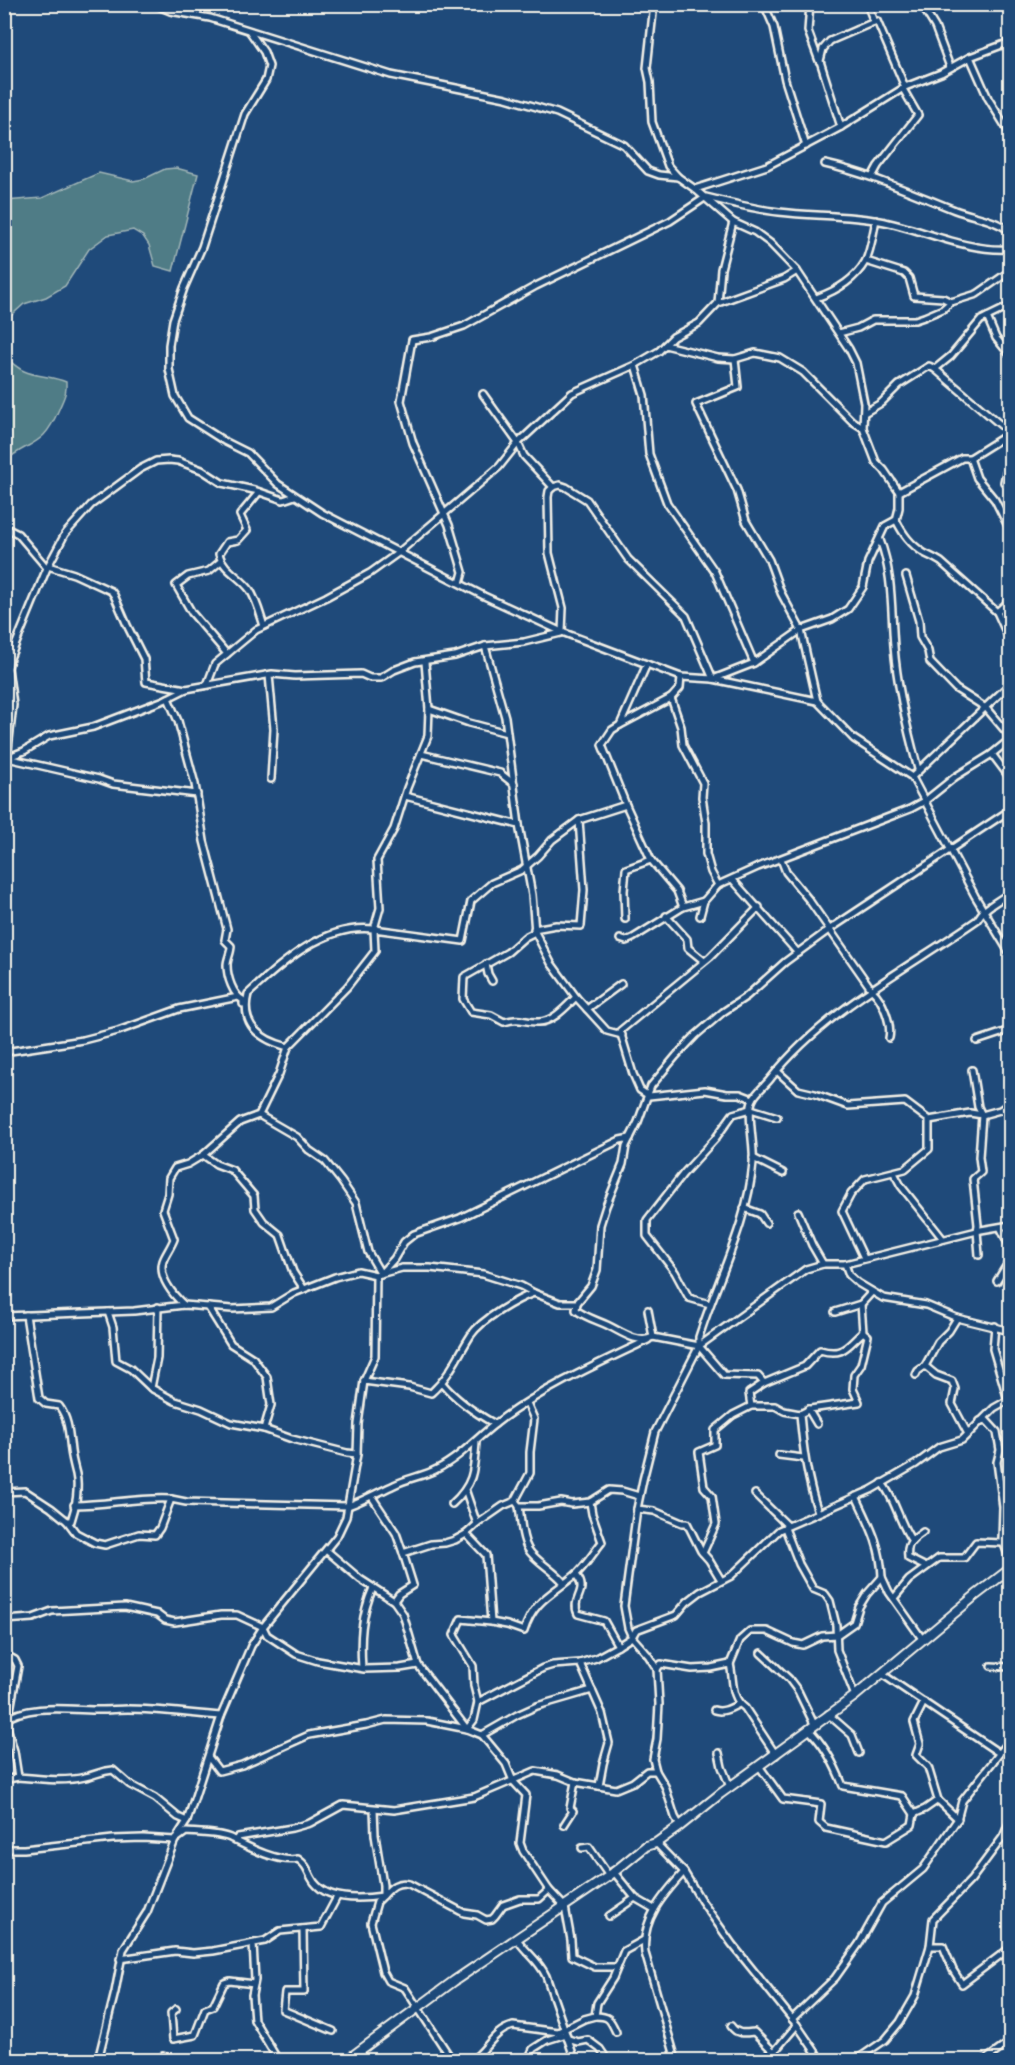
<svg xmlns="http://www.w3.org/2000/svg" width="1015" height="2065" font-family="Delius,sans-serif">
<style>
.green{fill:#4f7c86;stroke:#a2b6b7;stroke-width:1.5}
.lines{fill:none;stroke-linecap:round;stroke-linejoin:round}
.street-casing{stroke:#f4f1e8;stroke-width:10}
.secondary-casing{stroke:#f4f1e8;stroke-width:12}
.street{stroke:#1f4a7a;stroke-width:5}
.secondary{stroke:#1f4a7a;stroke-width:8}
</style>
<rect width="100%" height="100%" fill="#1f4a7a"/>
<filter id="ink" filterUnits="userSpaceOnUse"><feTurbulence type="fractalNoise" baseFrequency=".0167" numOctaves="2"/><feDisplacementMap in="SourceGraphic" scale="12" xChannelSelector="R" yChannelSelector="G"/><feConvolveMatrix kernelMatrix="1 2 1 2 8 2 1 2 1" color-interpolation-filters="sRGB"/></filter>
<g filter="url(#ink)">
<g class="green">
<polygon points="176,168 198,174 173,271 155,266 149,245 143,236 133,230 108,235 89,249 65,286 46,297 24,304 5,321 5,201 42,198 99,173 133,181 144,179 165,169"/>
<path d="M5,357c6,5 12,11 19,14 13,6 28,5 42,11 1,12 -3,17 -7,27 -16,39 -27,30 -54,52z"/>
</g>
<g class="lines">
<defs>
<g id="street">
<polyline points="153,4 170,11 210,18 391,75 506,98 557,113 624,145 648,171 659,175 678,177 695,189 733,222 755,232 770,243 797,271 849,349 856,363 864,403 863,428 876,462 884,470 899,492 899,508 896,520 885,526 868,562 863,587 848,609 832,619 801,630 754,663 713,679 686,616 628,559 587,500 566,487 560,485 553,487 524,456 518,443 483,394"/>
<polyline points="654,4 647,68 650,82 652,122 668,166 678,177"/>
<polyline points="764,4 774,27 785,80 806,146"/>
<polyline points="810,4 808,31 819,61"/>
<polyline points="867,4 874,22 877,21 905,87"/>
<polyline points="921,4 935,27 950,67"/>
<polyline points="250,32 264,52 269,66 266,80 245,114 202,247 184,288 173,320 169,345 169,369 175,396 188,418 224,441 248,453 278,484 322,513 484,596 562,632 681,677 713,679 817,701 854,739 912,777 975,896 1010,954"/>
<polyline points="970,57 988,98 1010,134"/>
<polyline points="841,127 820,61 823,49 830,41 874,22"/>
<path d="M825,164c45,10 87,29 130,46 19,7 39,9 55,21"/>
<polyline points="872,177 878,166 918,115 903,89"/>
<polyline points="695,189 767,166 841,127 905,87 941,73 970,57 1010,42"/>
<polyline points="866,261 904,273 909,278 914,296 943,298 951,302"/>
<path d="M816,298c20,-7 38,-17 49,-36 6,-11 8,-29 11,-42"/>
<polyline points="718,303 721,269 733,222"/>
<polyline points="987,317 996,338 1010,355"/>
<polyline points="839,333 858,328 873,320 915,320 924,317 943,309 951,302 977,294 1010,271"/>
<polyline points="665,345 718,358 735,359 755,353 780,358 803,372 852,421 863,428"/>
<polyline points="735,359 738,387 696,404 737,490 746,521 769,560 781,593 801,630 817,701"/>
<polyline points="635,365 644,395 649,454 667,503 715,572 754,663"/>
<polyline points="935,369 1010,433"/>
<polyline points="864,413 881,403 899,385 929,366 935,369 951,356 981,320 1010,306"/>
<polyline points="970,458 977,478 995,500 1010,530"/>
<polyline points="1004,482 1006,473 1010,471"/>
<polyline points="553,487 549,491 548,497 549,553 563,608 562,632"/>
<path d="M259,492l-19,23 7,15 -9,10 -11,2 -8,12c4,16 22,23 31,36 7,11 10,24 14,36"/>
<polyline points="899,492 962,458 970,458 1010,433"/>
<path d="M896,520c7,14 14,24 28,33 6,3 11,5 17,9l56,50 13,29"/>
<polyline points="4,527 18,534 47,568"/>
<path d="M880,540c13,34 11,69 14,106 3,41 13,83 24,123"/>
<polyline points="221,561 209,571 188,576 176,585 192,613 227,654"/>
<polyline points="48,566 74,574 111,591 114,595 127,625 144,659 146,682 186,689"/>
<polyline points="906,576 919,621 920,637 928,651 930,662 956,689 986,708 1007,733 1008,741 992,754 1010,778"/>
<path d="M460,583l3,-11 -14,-47 -36,-82 -12,-42 11,-61 19,-3 33,-11 72,-40 134,-65 36,-24c24,6 48,12 73,15 33,4 68,3 101,9 43,8 86,31 130,28"/>
<polyline points="997,612 1005,605 1010,598"/>
<polyline points="485,646 505,717 519,825 532,895 535,932 551,963 576,997 607,1031 622,1035"/>
<polyline points="647,664 620,725 612,730 602,745 626,805 651,860 677,891 683,907"/>
<polyline points="269,675 274,729 271,779"/>
<polyline points="207,685 215,664 256,630 326,597 370,573 398,553 499,467 518,443 572,393 635,365 659,351 673,337 699,323 718,303 784,279 797,271"/>
<path d="M168,698l10,23 17,63 9,57 23,88 -2,11 6,6c0,7 -4,13 -4,19 0,12 6,30 16,35v4"/>
<polyline points="671,698 681,727 683,745 703,783 702,797 706,823 706,854 711,872 718,885"/>
<polyline points="429,709 469,723 507,733"/>
<polyline points="620,725 671,698 680,688 681,677"/>
<polyline points="421,754 500,773 514,784"/>
<polyline points="9,757 24,751 49,736 93,727 164,700 186,689 272,674 295,676 361,674 370,678 381,678 394,670 415,662 455,656 485,646 524,642 561,633"/>
<polyline points="912,777 1010,684"/>
<polyline points="197,794 113,784 99,779 7,758 13,705 8,668 10,658 47,568 65,534 91,505 140,469 156,461 169,460 178,461 202,470 222,483 254,490 283,500 295,496"/>
<polyline points="405,796 519,825"/>
<path d="M781,859l5,13 23,28 63,90c11,10 20,34 17,48"/>
<polyline points="733,880 798,953"/>
<polyline points="666,916 687,939 688,948 704,961"/>
<polyline points="700,916 704,901 718,885 758,867 910,809 925,801 955,777 992,754"/>
<polyline points="625,919 624,891 626,869 651,860"/>
<polyline points="534,929 556,925 581,926 584,890 579,820"/>
<path d="M535,932l-10,5 -17,15 -44,25 -1,22 8,13 20,3 13,7c17,-5 18,0 33,0 15,1 29,-15 39,-25"/>
<polyline points="620,939 626,941 633,938 683,907 704,901"/>
<polyline points="486,964 488,974 492,981"/>
<polyline points="587,1009 621,984"/>
<polyline points="977,1041 1010,1030"/>
<polyline points="288,1047 347,987 375,951 374,929 463,941 471,901 492,883 522,870 538,856 552,840 579,820 626,805"/>
<polyline points="4,1052 83,1040 118,1031 179,1009 238,997"/>
<polyline points="972,1070 978,1107 982,1115 979,1157 981,1172 973,1179 978,1225 977,1231 979,1255"/>
<polyline points="777,1071 798,1090 815,1094 848,1106 905,1102 929,1120 929,1149 905,1169 865,1179 851,1194 842,1211 864,1258"/>
<polyline points="753,1099 740,1094 727,1094 705,1090 649,1096 640,1090 633,1074 620,1031 710,957 759,907"/>
<polyline points="929,1120 970,1113 982,1115 1000,1110 1010,1103"/>
<polyline points="203,1155 216,1164 232,1170 254,1196 255,1209 264,1222 280,1235 293,1272 304,1289"/>
<polyline points="753,1158 783,1173"/>
<polyline points="894,1173 901,1186 943,1239"/>
<polyline points="744,1208 760,1214 766,1223"/>
<polyline points="798,1212 812,1245 823,1264"/>
<polyline points="1000,1227 1010,1247"/>
<polyline points="845,1264 849,1275 858,1283 883,1298 926,1305 957,1318 1010,1331"/>
<polyline points="382,1272 394,1259 404,1242 414,1234 460,1218 620,1140 630,1138"/>
<path d="M381,1274l-13,-22 -12,-49 -15,-22 -16,-20 -16,-11 -12,-13 -38,-22 20,-41 9,-27c-27,-7 -48,-21 -40,-53 34,-31 76,-71 126,-65l6,-21 -3,-48 17,-31 13,-41 21,-52 1,-27 -4,-47"/>
<polyline points="997,1281 1010,1260"/>
<path d="M577,1303l-1,7c9,7 20,10 31,15 13,6 31,20 46,12l46,9 25,29 34,1 6,7"/>
<polyline points="710,1304 689,1298 675,1272 647,1236 647,1220 683,1174 715,1139 733,1114 751,1109 777,1117"/>
<path d="M184,1305c-11,-10 -26,-28 -21,-44 2,-6 8,-14 11,-22l-11,-29 5,-16 1,-16 6,-10 13,-4 15,-9 37,-33 19,-7"/>
<polyline points="208,1307 231,1344 253,1358 267,1377 271,1405 264,1429"/>
<polyline points="648,1310 653,1337"/>
<polyline points="108,1312 113,1327 116,1361 131,1369 151,1388 175,1401 201,1409 231,1423 264,1429 292,1439 347,1453 357,1454"/>
<polyline points="835,1312 861,1304"/>
<path d="M26,1315l13,83 7,6 13,2c10,13 10,29 12,45 1,8 3,15 5,23 3,14 0,33 -5,47h-4"/>
<polyline points="4,1316 134,1311 184,1305 232,1309 271,1307 294,1293 335,1277 358,1271 376,1275 402,1268 430,1268 483,1274 521,1286 534,1293 560,1303 577,1303 591,1286 597,1270 600,1225 606,1206 623,1164 626,1146 638,1122 651,1086 676,1056 696,1035 723,1012 747,996 785,962 830,929 1010,810"/>
<polyline points="957,1318 949,1331 938,1342 925,1366 936,1375 952,1381 955,1389 952,1404 968,1434"/>
<polyline points="995,1326 993,1349 1008,1400"/>
<path d="M699,1346v-9c18,-57 49,-114 54,-174 2,-17 -7,-50 0,-64 4,-8 13,-14 18,-21 54,-68 136,-109 206,-158 8,-14 21,-18 33,-28"/>
<polyline points="916,1375 918,1371 925,1366"/>
<polyline points="364,1381 375,1356 376,1275"/>
<path d="M442,1383c15,18 33,30 53,41"/>
<polyline points="151,1388 157,1358 158,1307"/>
<path d="M751,1406l-2,-13 15,-10 41,-17 15,-16c24,7 27,-4 43,-18"/>
<polyline points="808,1409 817,1424"/>
<polyline points="800,1414 810,1409 859,1402 853,1389 854,1375 861,1365 868,1336 863,1332 861,1304 872,1292"/>
<polyline points="980,1421 986,1420 997,1432 1000,1450 997,1462 1003,1507 1002,1539 1010,1560"/>
<polyline points="779,1455 803,1458"/>
<path d="M882,1483c14,17 17,40 30,58"/>
<path d="M4,1492l21,-1 26,17 16,13 9,12 19,10 10,2 34,-11 16,1 5,-7 11,-29 15,3 162,4c16,-6 31,-14 46,-21 14,-7 30,-9 43,-16 22,-11 39,-30 58,-45 42,-33 104,-61 153,-84"/>
<polyline points="466,1492 477,1524"/>
<polyline points="755,1494 787,1525"/>
<polyline points="372,1497 396,1533 403,1553 431,1544 445,1543 455,1540 466,1534 477,1524 503,1506 515,1501 530,1473 530,1452 534,1419 527,1403"/>
<polyline points="515,1501 519,1506 538,1506 561,1502 572,1504 590,1502 609,1490 622,1491 639,1496"/>
<path d="M452,1504c22,-20 22,-34 24,-62"/>
<path d="M74,1505c33,0 64,-8 97,-6"/>
<path d="M519,1506c2,13 2,31 9,43 7,12 26,21 36,34"/>
<polyline points="637,1509 654,1511 682,1523 687,1523 701,1551 709,1560 721,1580"/>
<polyline points="785,1528 799,1564 813,1589 825,1594 830,1601 836,1625 837,1650 855,1696"/>
<path d="M923,1532c-11,8 -17,11 -15,26l18,9"/>
<polyline points="326,1550 360,1579 394,1601 403,1614 418,1665 467,1729 482,1735 506,1764 513,1781 526,1795 520,1843 523,1851 549,1890 565,1907 571,1940 572,1956 595,1967 617,1967"/>
<path d="M703,1553l13,-29 -4,-28 -8,-9 -5,-35 16,-7v-15l18,-15 18,-9h24l9,5 16,3c3,34 7,65 18,98"/>
<path d="M576,1575c14,16 -6,23 2,39l26,7 14,25"/>
<polyline points="882,1577 889,1592 923,1640"/>
<polyline points="894,1598 909,1580 939,1558 964,1558 976,1542 1003,1543"/>
<polyline points="394,1601 399,1594 413,1585 403,1553"/>
<polyline points="4,1620 33,1618 52,1611 125,1607 157,1614 165,1620 175,1622 221,1615 237,1615 263,1627 267,1635 296,1654 318,1661 364,1669 400,1668 418,1665"/>
<path d="M491,1622l16,3 17,6c9,-30 28,-37 50,-55 11,-9 19,-23 28,-34l-10,-28 -2,-12"/>
<polyline points="761,1653 789,1679 798,1691 814,1724"/>
<path d="M4,1654l11,6 3,6 -11,61 7,24 4,26c22,2 46,5 67,0 11,-2 15,-6 28,-7l16,14 26,14 23,19 9,4"/>
<polyline points="580,1663 602,1713 609,1743 603,1764 599,1786"/>
<path d="M730,1664c4,16 0,33 15,44l31,47"/>
<polyline points="991,1666 1010,1667"/>
<path d="M362,1668c-2,-28 -1,-53 11,-80"/>
<path d="M657,1669l4,-5 31,5 19,-1 19,-4 10,-24 10,-9h17l26,12 10,2 19,-9 15,-1 17,-12 5,-16 8,-13 15,-17c-1,-32 -13,-53 -26,-81"/>
<polyline points="882,1674 999,1753"/>
<polyline points="4,1685 14,1686"/>
<polyline points="478,1702 543,1668 553,1665 580,1663 596,1658 618,1646 632,1637 636,1630 676,1615 687,1602 700,1592 731,1576 779,1530 871,1490 916,1464 939,1447 962,1440 994,1408 1010,1399"/>
<polyline points="924,1702 914,1722 920,1744 916,1755 928,1767 938,1800"/>
<path d="M714,1710c9,3 17,-2 25,-6"/>
<polyline points="828,1714 852,1735 859,1753"/>
<path d="M4,1721c23,-18 68,-11 96,-11 9,0 19,-1 28,-1 31,0 63,5 93,7"/>
<path d="M808,1729c16,15 27,36 35,57l59,10 12,18"/>
<polyline points="482,1735 517,1715 537,1706 592,1690"/>
<polyline points="719,1753 722,1767 730,1787"/>
<polyline points="209,1758 219,1771 242,1765 309,1735 366,1725 386,1720 427,1721 467,1729 474,1720 478,1702 474,1686 473,1666 454,1635 461,1619 491,1622 486,1555 466,1534"/>
<polyline points="759,1766 783,1799 821,1804 819,1822 826,1828 886,1841 912,1825 914,1814 925,1809 938,1800 958,1819"/>
<polyline points="4,1780 18,1777"/>
<polyline points="374,1809 375,1835 383,1885 383,1896 377,1902 371,1923 383,1972 388,1981 405,1988 452,2060"/>
<polyline points="564,1825 573,1811 570,1808 575,1782"/>
<polyline points="680,1826 675,1817 665,1786 656,1771 653,1759 657,1739 659,1704 657,1669 648,1655 632,1637 628,1628 624,1606 637,1509 643,1480 655,1432 699,1346 806,1269 823,1264 845,1264 981,1230 1010,1225"/>
<polyline points="235,1841 238,1837 292,1828 310,1823 343,1805 394,1810 474,1797 535,1771 558,1775 575,1782 616,1789 633,1782 647,1771 656,1771"/>
<polyline points="656,1843 684,1872 701,1900 732,1944 797,2025 821,2060"/>
<polyline points="582,1848 589,1847 609,1876"/>
<path d="M4,1849h20l89,-10 30,-1 32,2 11,-8c12,1 36,1 46,7 16,8 47,24 66,20 11,8 9,13 16,23 14,19 48,17 69,14 8,-9 14,-15 26,-12l55,29 13,2 9,5 6,-1 3,-3 8,-11 17,-6h19l10,-9"/>
<polyline points="613,1871 635,1898 654,1909"/>
<polyline points="609,1916 635,1898"/>
<polyline points="303,1929 304,1992 285,1992 283,2010 333,2031"/>
<path d="M517,1939c10,15 21,20 29,37l29,84"/>
<polyline points="253,1944 255,1980 252,1995 254,2020 278,2060"/>
<polyline points="930,1946 943,1946 953,1970 962,1984 1010,1948"/>
<polyline points="120,1959 175,1951 193,1953 213,1951 265,1941 280,1931 321,1927 337,1897"/>
<polyline points="176,2009 171,2013 173,2039 195,2035 205,2009 213,2006 224,1983 230,1981 254,1984"/>
<path d="M595,2016c14,0 15,3 21,16"/>
<polyline points="792,2019 835,1978 859,1944 882,1903 923,1869 957,1820 962,1801 1010,1740"/>
<path d="M731,2026c6,9 14,7 23,6l20,20"/>
<polyline points="568,2039 578,2042 588,2040 600,2049 604,2055"/>
<polyline points="163,2056 169,2060"/>
<polyline points="80,2060 90,2060"/>
<path d="M98,2060l17,-68 8,-42 24,-38 28,-72 12,-19 34,-105 30,-70 12,-19 74,-91 9,-19 11,-63 1,-30 6,-43 45,6 22,6c19,-17 27,-38 40,-58 11,-16 46,-36 63,-42"/>
<path d="M472,2060c15,-10 21,-29 41,-34l45,6 26,-13 11,-3 2,-13 16,-25 11,-27 20,-11"/>
<polyline points="528,2060 533,2049 547,2040 566,2034"/>
<path d="M676,2060l-31,-107c-4,-33 18,-58 39,-81"/>
<polyline points="772,2060 774,2052 797,2025"/>
<polyline points="856,2060 885,2040 900,2022 915,1996 930,1946 933,1919 971,1880 1003,1837 1010,1821"/>
<polyline points="985,2060 1010,2042"/>
</g>
<polyline id="secondary" points="347,2060 454,1981 609,1876 646,1846 656,1843 680,1826 720,1794 855,1696 976,1595 1010,1569"/>
</defs>
<use href="#street" class="street-casing"/>
<use href="#secondary" class="secondary-casing"/>
<use href="#street" class="street"/>
<use href="#secondary" class="secondary"/>
</g>
</g>
<rect width="1015" height="2065" fill="none" stroke="#1f4a7a" stroke-width="24"/>
<rect x="12" y="12" width="991" height="2041" fill="none" stroke="#f4f1e8" stroke-width="2" filter="url(#ink)"/>
</svg>
